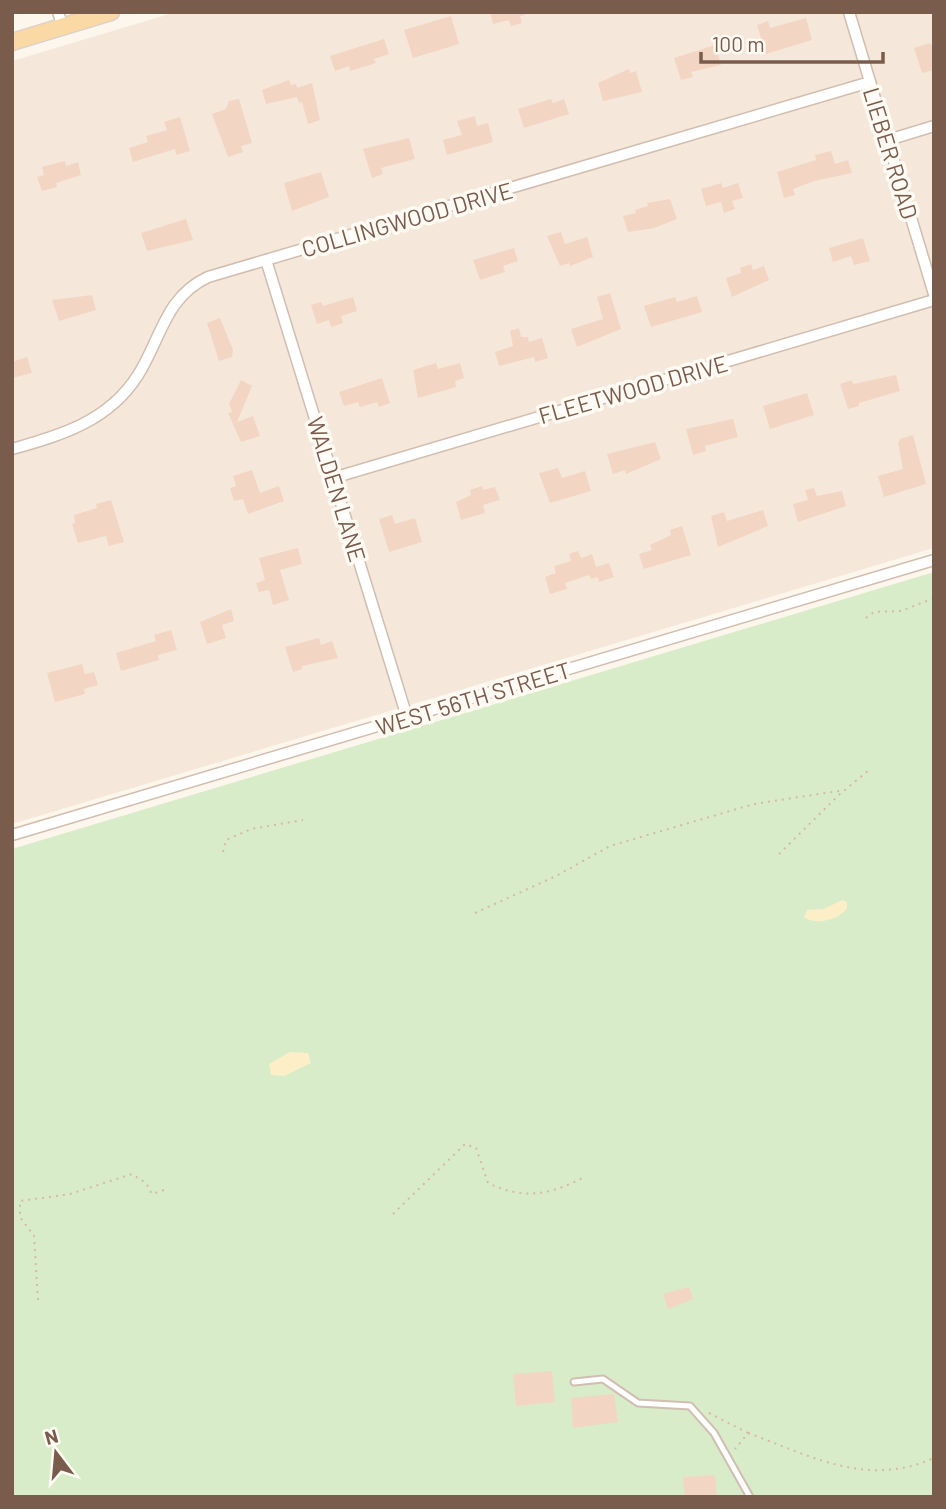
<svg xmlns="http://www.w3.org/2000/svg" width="946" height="1509" font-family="Barlow,sans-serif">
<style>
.residential{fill:#f5e8da}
.green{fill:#d8ecc9}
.sand{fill:#fcefc7}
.building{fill:#f3d5c3}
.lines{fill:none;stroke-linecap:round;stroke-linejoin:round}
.lane-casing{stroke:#d1beb0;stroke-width:9}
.street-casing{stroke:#d1beb0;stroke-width:13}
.primary-casing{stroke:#dad1cd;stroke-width:19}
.path{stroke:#d9b8a5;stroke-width:2;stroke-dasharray:2 5;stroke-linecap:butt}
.lane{stroke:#fff;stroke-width:5}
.street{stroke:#fff;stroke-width:10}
.primary{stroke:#fbd9a5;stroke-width:16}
.labels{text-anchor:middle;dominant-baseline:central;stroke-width:7;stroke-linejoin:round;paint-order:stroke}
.street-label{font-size:23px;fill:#7a5c4d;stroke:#fffaf3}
</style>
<rect width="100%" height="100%" fill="#fdf6ec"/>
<polygon class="residential" points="176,12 934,12 934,548 12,824 12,61"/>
<polygon class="green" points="934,572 934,1497 12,1497 12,849"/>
<g class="sand">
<path d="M842,900l5,2v6c-8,12 -32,18 -43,9l3,-7 17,-1z"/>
<polygon points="290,1052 308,1053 311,1063 284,1076 271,1075 269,1064"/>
</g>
<g class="building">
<polygon points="490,12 525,12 525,15 520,16 522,23 511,26 509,20 493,24"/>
<polygon points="451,16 459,44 413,58 404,30"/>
<polygon points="806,18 812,40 766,54 757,25 768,21 770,28"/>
<polygon points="384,39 389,54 374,59 376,63 350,71 349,66 335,71 330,56"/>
<polygon points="930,43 934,49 934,70 922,73 914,48"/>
<polygon points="715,45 721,65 691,72 693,77 681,80 674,58"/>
<polygon points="629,69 630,73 636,71 642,92 603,101 598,83"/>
<polygon points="289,80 291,85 296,84 297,88 312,83 320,120 308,124 302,102 299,103 297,97 266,104 262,90"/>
<polygon points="239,99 252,143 241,146 243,152 228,157 212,114 226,109 229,101"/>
<polygon points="551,99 553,103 564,99 569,114 524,128 518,109"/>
<polygon points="475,116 477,126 488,123 493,142 447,155 443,140 462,135 457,121"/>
<polygon points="180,117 190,151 176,155 175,149 133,162 129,148 148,142 146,136 167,130 164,122"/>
<polygon points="409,138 415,159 381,168 383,174 372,178 363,149"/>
<polygon points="831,151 835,164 848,160 852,173 814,181 793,189 795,195 784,198 777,172 816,160 815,155"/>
<polygon points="65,161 66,166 78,162 81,175 56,183 57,187 42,191 37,177 44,175 42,167"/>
<polygon points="321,172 329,197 292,211 284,183"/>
<polygon points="721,183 723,188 738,183 743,198 732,201 735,209 724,213 721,202 706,206 701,189"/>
<polygon points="670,199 677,219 654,228 628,232 623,216 636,213 635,210 648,206 647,203"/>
<polygon points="186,219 193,240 147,251 141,233"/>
<polygon points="561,232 565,244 587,237 593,257 570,266 569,263 560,266 547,236"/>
<polygon points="863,238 870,261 854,265 851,256 833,262 829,248"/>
<polygon points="514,248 518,261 503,266 505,272 480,280 473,260"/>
<polygon points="751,264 753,270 764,266 769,280 732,297 726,278 741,273 740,268"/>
<polygon points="610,293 621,329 577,347 571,329 603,319 597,297"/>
<polygon points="92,295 96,310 59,321 52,300"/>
<polygon points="697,296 702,312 651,327 644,306 675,297 677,302"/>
<polygon points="353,297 357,311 341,316 343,323 331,327 329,320 317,324 311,305 321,302 323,306"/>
<polygon points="220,318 233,350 232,357 219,361 207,323"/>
<polygon points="519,328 521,337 528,337 529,342 542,338 548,358 535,362 534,357 499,366 495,352 513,346 510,331"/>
<polygon points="27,357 32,373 12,378 12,362"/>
<polygon points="436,363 438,369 460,363 464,378 455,381 456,387 418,398 413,370"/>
<polygon points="896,375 900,391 859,403 859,406 848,409 840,384 852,380 853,384"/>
<polygon points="382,378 390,403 379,407 377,402 360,407 358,402 344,406 339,392"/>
<polygon points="241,380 252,386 237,422 253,416 260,436 241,442 228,413 232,412 229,404"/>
<polygon points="807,393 814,415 770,429 763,406"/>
<polygon points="733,419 738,437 705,446 706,451 693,455 686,429"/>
<polygon points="913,435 926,484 884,497 878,476 903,469 898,443 900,439"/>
<polygon points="655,442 661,459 626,474 625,470 613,474 607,454"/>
<polygon points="558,468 562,478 585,471 591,491 550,503 539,473"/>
<polygon points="252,470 260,493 279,486 284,501 248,514 243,499 234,501 230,488 236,486 233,476"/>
<polygon points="482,486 483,490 495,487 500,500 483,505 485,513 461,520 456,502 471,495 470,490"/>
<polygon points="814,488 817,496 842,491 846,506 798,522 793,504 808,500 805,490"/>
<polygon points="111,500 124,542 109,546 106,536 78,543 72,524 75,523 74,515 97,508 96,504"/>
<polygon points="763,510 768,526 718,547 711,516 724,512 727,521"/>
<polygon points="392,515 395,524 415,518 422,542 389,552 379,519"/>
<polygon points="682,526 691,555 644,569 639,554 652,550 650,545 671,535 670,530"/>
<polygon points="298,548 302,564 280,570 289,600 273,605 269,590 259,592 256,583 265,580 259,558"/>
<polygon points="578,551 581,558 592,554 596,567 609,563 614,577 599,582 598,577 591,579 589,575 565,583 567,589 550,594 545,577 556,573 554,566 571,561 569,554"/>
<polygon points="231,609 234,621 222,625 226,638 207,644 200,622"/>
<polygon points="171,630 177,650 158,655 159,660 121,671 116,653 156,641 154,635"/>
<polygon points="319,638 321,645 332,641 338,658 302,666 302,669 293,672 285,647"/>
<polygon points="82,664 85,674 94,672 98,685 84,689 85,694 55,702 47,673"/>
<polygon points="689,1287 693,1299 668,1309 663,1294"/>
<polygon points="552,1371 555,1402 516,1406 513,1374"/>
<polygon points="614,1394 618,1422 573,1428 571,1398"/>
<polygon points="715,1475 717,1497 685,1497 683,1477"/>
</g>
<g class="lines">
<defs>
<polyline id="lane" points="574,1382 603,1379 638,1403 690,1406 714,1433 750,1497"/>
<g id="street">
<polyline points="58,12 63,27"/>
<polyline points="849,12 934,294"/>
<polyline points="888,140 934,126"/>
<polyline points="266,260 407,717"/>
<path d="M12,449c50,-14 97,-28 126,-74 23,-36 27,-78 70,-98l662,-195"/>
<polyline points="333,478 934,300"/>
<polyline points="12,835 934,560"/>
</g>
<polyline id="primary" points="12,42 111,12"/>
</defs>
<use href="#lane" class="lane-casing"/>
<use href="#street" class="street-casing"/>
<use href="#primary" class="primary-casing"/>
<g class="path">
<polyline points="866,618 874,612 901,611 934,598"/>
<polyline points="223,852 226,840 251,829 303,820"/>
<polyline points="779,854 844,790"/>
<polyline points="475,913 556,876 610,846 754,804 845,790 869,770"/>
<path d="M393,1214l72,-70 11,4 12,35c35,17 63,12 96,-6"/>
<polyline points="38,1300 34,1236 20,1217 20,1201 70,1194 132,1174 146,1183 152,1194 167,1189"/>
<polyline points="709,1413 748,1433 735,1449"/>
<path d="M748,1433c63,23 119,55 186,25"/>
</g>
<use href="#lane" class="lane"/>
<use href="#street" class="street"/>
<use href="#primary" class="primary"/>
</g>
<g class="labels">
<g class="street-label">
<text transform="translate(891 153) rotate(73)">LIEBER ROAD</text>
<text transform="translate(407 219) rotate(-16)">COLLINGWOOD DRIVE</text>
<text transform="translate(633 389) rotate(-16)">FLEETWOOD DRIVE</text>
<text transform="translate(337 489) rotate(73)">WALDEN LANE</text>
<text transform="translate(473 698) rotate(-17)">WEST 56TH STREET</text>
</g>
</g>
<rect width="946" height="1509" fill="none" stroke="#7a5c4d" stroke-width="28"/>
<g transform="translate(56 1453) rotate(344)" stroke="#fffaf3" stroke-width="5" paint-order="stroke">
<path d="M0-5L12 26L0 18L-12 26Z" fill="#7a5c4d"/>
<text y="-10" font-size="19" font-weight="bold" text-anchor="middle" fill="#7a5c4d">N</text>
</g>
<path d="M701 52v10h182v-10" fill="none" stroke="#7a5c4d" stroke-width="3.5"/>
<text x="712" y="52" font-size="21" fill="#7a5c4d" stroke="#fffaf3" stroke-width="5" paint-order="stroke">100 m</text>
</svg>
